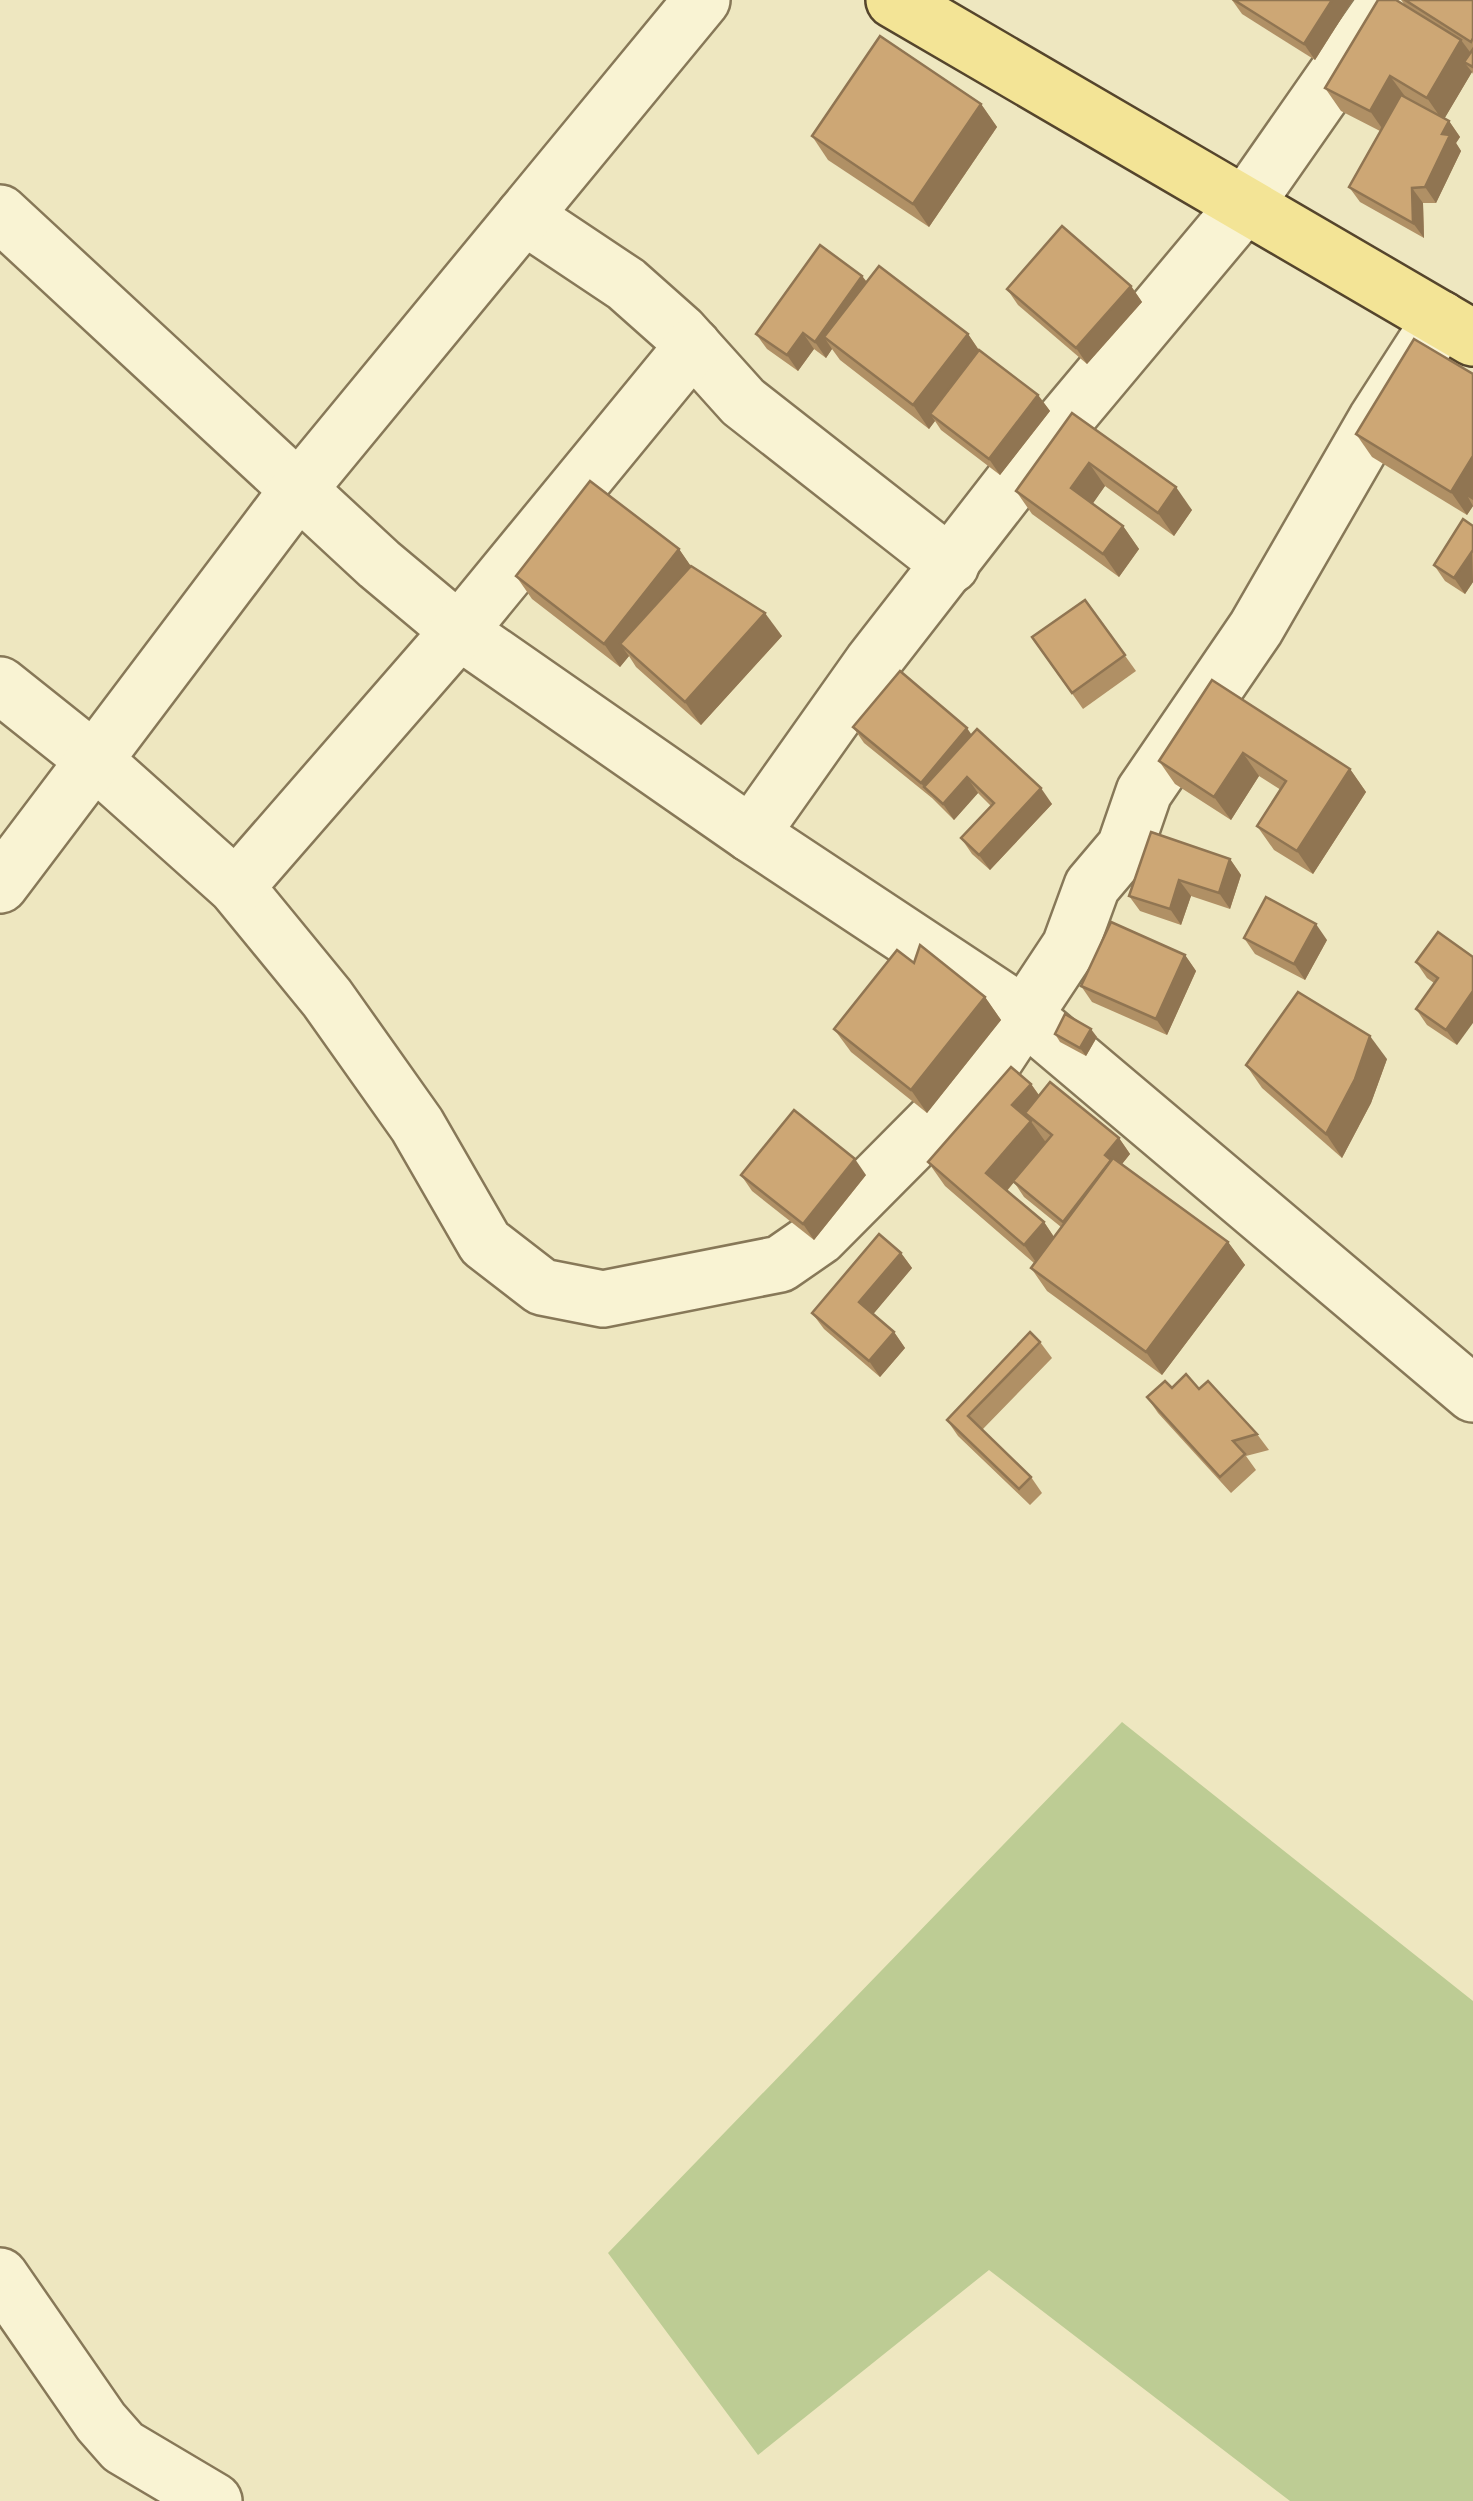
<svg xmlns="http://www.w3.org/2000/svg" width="1473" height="2501" font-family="'Crimson Pro',serif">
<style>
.green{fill:#bdcc94}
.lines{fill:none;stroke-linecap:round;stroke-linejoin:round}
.minor-casing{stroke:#877858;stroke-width:60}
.major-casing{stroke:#55452c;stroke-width:60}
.minor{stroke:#f9f3d3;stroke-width:55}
.major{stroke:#f3e496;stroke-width:55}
.wall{fill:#b09065;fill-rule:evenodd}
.shaded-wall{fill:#907552}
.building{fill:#cda775;stroke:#907552;stroke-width:2.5}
</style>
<rect width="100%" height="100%" fill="#eee7c0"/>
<polygon class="green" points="1122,1722 1473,2001 1473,2501 1290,2501 989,2270 758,2455 608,2253"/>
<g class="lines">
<defs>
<g id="minor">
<polyline points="0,213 379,564 459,631 751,834 1023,1014 1473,1394"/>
<polyline points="524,216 626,284 680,332 743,402 951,565"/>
<polyline points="0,685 94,760 236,887 327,998 417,1125 485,1243 542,1287 603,1299 780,1264 819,1237 994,1061 1070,946 1092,886 1125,847 1144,792 1256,628 1376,420 1441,319"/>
<polyline points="751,834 872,663 1012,483 1245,205 1388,0"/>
<polyline points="0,885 298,490 702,0"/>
<polyline points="236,887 459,631 693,346"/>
<polyline points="0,2276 101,2422 123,2447 214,2501"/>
</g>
<polyline id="major" points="894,0 1473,338"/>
</defs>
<use href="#minor" class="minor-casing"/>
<use href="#major" class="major-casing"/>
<use href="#minor" class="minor"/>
<use href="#major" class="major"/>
</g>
<g class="wall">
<polygon points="1232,0 1353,0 1315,60 1242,14"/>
<polygon points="1401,0 1473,0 1473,74 1472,72 1444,119 1449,121 1460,137 1456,143 1461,151 1436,203 1423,203 1424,238 1360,202 1349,187 1380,131 1341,111 1325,88 1405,5"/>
<polygon points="981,104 997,127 929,227 828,160 812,136"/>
<polygon points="862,276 867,282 968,334 979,350 1038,395 1050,411 1000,475 941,430 935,421 929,429 840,360 832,349 826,358 814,349 798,371 767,349 756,334"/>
<polygon points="1131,286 1142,302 1087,364 1018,305 1007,289"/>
<polygon points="1473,374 1473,506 1467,515 1372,457 1356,434"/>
<polygon points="1072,413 1192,510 1174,536 1105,486 1092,504 1123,526 1139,549 1119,577 1032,514 1016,491"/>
<polygon points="1473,526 1473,582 1465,594 1445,581 1434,565"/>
<polygon points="679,549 691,567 782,636 701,725 636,667 629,656 620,667 532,599 516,576"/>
<polygon points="1085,600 1136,671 1083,709 1032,637"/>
<polygon points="1212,680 1350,769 1366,792 1313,874 1274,850 1257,826 1281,790 1259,776 1231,820 1175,784 1159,761"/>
<polygon points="853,727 972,735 1052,804 990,870 972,854 961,838 991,806 978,793 954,820 932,798 864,743"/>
<polygon points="1230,859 1241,875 1230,909 1191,896 1181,925 1140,911 1129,896"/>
<polygon points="1438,932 1457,1045 1427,1025 1416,1009 1434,983 1427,978 1416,962"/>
<polygon points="1244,938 1327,940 1305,980 1255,954"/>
<polygon points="1185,955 1196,971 1167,1035 1092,1002 1081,986"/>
<polygon points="914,963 985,997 1001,1020 927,1113 851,1052 834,1029"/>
<polygon points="1055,1034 1097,1037 1086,1056 1060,1042"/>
<polygon points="1387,1059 1371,1103 1342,1158 1262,1088 1246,1065"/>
<path d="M1031,1084l8,11 80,43 11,16 -8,10 106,78 17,23 -83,110 -115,-84 -16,-23 3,-5 -89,-77 -17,-24zM1014,1182l10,15 37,30 -7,10 -10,-15 -37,-31z"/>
<polygon points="741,1175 866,1175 814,1240 752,1191"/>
<polygon points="901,1253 912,1268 873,1314 894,1332 905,1348 880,1377 824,1329 812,1313"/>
<polygon points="1040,1342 1052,1358 982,1430 1031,1477 1042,1493 1030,1505 958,1436 947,1420"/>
<polygon points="1172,1388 1199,1389 1257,1434 1269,1450 1246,1456 1256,1470 1231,1493 1158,1413 1147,1397"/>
</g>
<g class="shaded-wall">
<polygon points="1332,0 1353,0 1315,60 1304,44"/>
<polygon points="1461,40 1473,56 1464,62 1472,72 1443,121 1427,98"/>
<polygon points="1390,76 1407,99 1386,134 1370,111"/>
<polygon points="981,104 997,127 929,227 913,204"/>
<polygon points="1449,121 1460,137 1456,143 1461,151 1436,203 1425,187 1442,134"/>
<polygon points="1412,188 1423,203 1424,238 1413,223"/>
<polygon points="862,276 874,292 824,337 832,349 826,358 815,342"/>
<polygon points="1131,286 1142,302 1087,364 1076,348"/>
<polygon points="803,333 814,349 798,371 787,355"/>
<polygon points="968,334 984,358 930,414 935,421 929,429 913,405"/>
<polygon points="1038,395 1050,411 1000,475 989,459"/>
<polygon points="1473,456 1473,500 1468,497 1473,506 1467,515 1451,492"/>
<polygon points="1089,463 1105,486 1087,512 1071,488"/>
<polygon points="1176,487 1192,510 1174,536 1158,513"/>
<polygon points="1123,526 1139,549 1119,577 1103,554"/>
<polygon points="679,549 695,572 620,644 629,656 620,667 604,644"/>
<polygon points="1472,550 1473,582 1465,594 1454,578"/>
<polygon points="765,613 782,636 701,725 685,702"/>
<polygon points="967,728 978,744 924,787 932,799 921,783"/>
<polygon points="1243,753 1259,776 1231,820 1214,797"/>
<polygon points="1350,769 1366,792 1313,874 1297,851"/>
<polygon points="967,777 978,793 954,820 943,804"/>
<polygon points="1041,788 1052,804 990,870 979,855"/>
<polygon points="1230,859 1241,875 1230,909 1219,893"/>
<polygon points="1179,880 1191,896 1181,925 1170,909"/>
<polygon points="1316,924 1327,940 1305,980 1294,964"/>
<polygon points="1185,955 1196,971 1167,1035 1156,1019"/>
<polygon points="1473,991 1473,1023 1457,1045 1446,1030"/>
<polygon points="985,997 1001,1020 927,1113 911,1090"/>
<polygon points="1091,1029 1097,1037 1086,1056 1080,1048"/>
<polygon points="1370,1036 1387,1059 1371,1103 1342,1158 1326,1134"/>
<polygon points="1031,1084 1047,1107 1025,1113 1047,1144 1002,1196 986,1173 1012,1105"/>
<polygon points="1119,1138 1130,1154 1118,1169 1074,1238 1063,1222 1105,1155"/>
<polygon points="855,1159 866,1175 814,1240 803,1224"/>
<polygon points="1044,1222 1060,1246 1040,1268 1024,1245"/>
<polygon points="1228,1242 1245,1265 1162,1375 1146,1352"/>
<polygon points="901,1253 912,1268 870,1318 859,1302"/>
<polygon points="894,1332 905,1348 880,1377 869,1361"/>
</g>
<g class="building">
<polygon points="1234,0 1332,0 1304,44"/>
<polygon points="1378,0 1396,0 1461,40 1427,98 1390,76 1370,111 1325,88"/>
<polygon points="1405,0 1473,0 1473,38 1471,42"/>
<polygon points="880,36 981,104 913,204 812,136"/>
<polygon points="1473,49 1473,67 1464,62"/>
<polygon points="1401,95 1449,121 1442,134 1450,135 1425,187 1412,188 1413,223 1349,187"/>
<polygon points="1062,226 1131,286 1076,348 1007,289"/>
<polygon points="820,245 862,276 815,342 803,333 787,355 756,334"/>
<polygon points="879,266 968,334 913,405 824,337"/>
<polygon points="1414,339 1473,374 1473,456 1451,492 1356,434"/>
<polygon points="979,350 1038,395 989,459 930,414"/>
<polygon points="1072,413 1176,487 1158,513 1089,463 1071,488 1123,526 1103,554 1016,491"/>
<polygon points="590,481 679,549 604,644 516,576"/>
<polygon points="1463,519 1473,526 1473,550 1454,578 1434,565"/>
<polygon points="691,566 765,613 685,702 620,644"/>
<polygon points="1085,600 1125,655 1072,693 1032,637"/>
<polygon points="900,671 967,728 921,783 853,727"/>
<polygon points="1212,680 1350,769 1297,851 1257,826 1286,781 1243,753 1214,797 1159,761"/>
<polygon points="977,729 1041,788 979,855 961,838 994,803 967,777 943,804 924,787"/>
<polygon points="1151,832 1230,859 1219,893 1179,880 1170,909 1129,896"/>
<polygon points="1266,897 1316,924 1294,964 1244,938"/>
<polygon points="1111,922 1185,955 1156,1019 1081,986"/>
<polygon points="1438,932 1473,957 1473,991 1446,1030 1416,1009 1438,978 1416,962"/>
<polygon points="920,945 985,997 911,1090 834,1029 897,950 914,963"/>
<polygon points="1298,992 1370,1036 1355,1079 1326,1134 1246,1065"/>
<polygon points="1065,1014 1091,1029 1080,1048 1055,1034"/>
<polygon points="1011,1067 1031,1084 1012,1105 1031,1121 986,1173 1044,1222 1024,1245 928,1162"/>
<polygon points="1050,1082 1119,1138 1105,1155 1111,1160 1063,1222 1013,1181 1052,1135 1025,1113"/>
<polygon points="794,1110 855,1159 803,1224 741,1175"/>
<polygon points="1113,1158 1228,1242 1146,1352 1031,1268"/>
<polygon points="879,1234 901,1253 859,1302 894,1332 869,1361 812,1313"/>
<polygon points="1030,1332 1040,1342 968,1416 1031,1477 1019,1489 947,1420"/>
<polygon points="1186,1374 1199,1389 1208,1381 1257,1434 1233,1441 1245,1454 1220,1477 1147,1397 1165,1381 1172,1388"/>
</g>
</svg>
